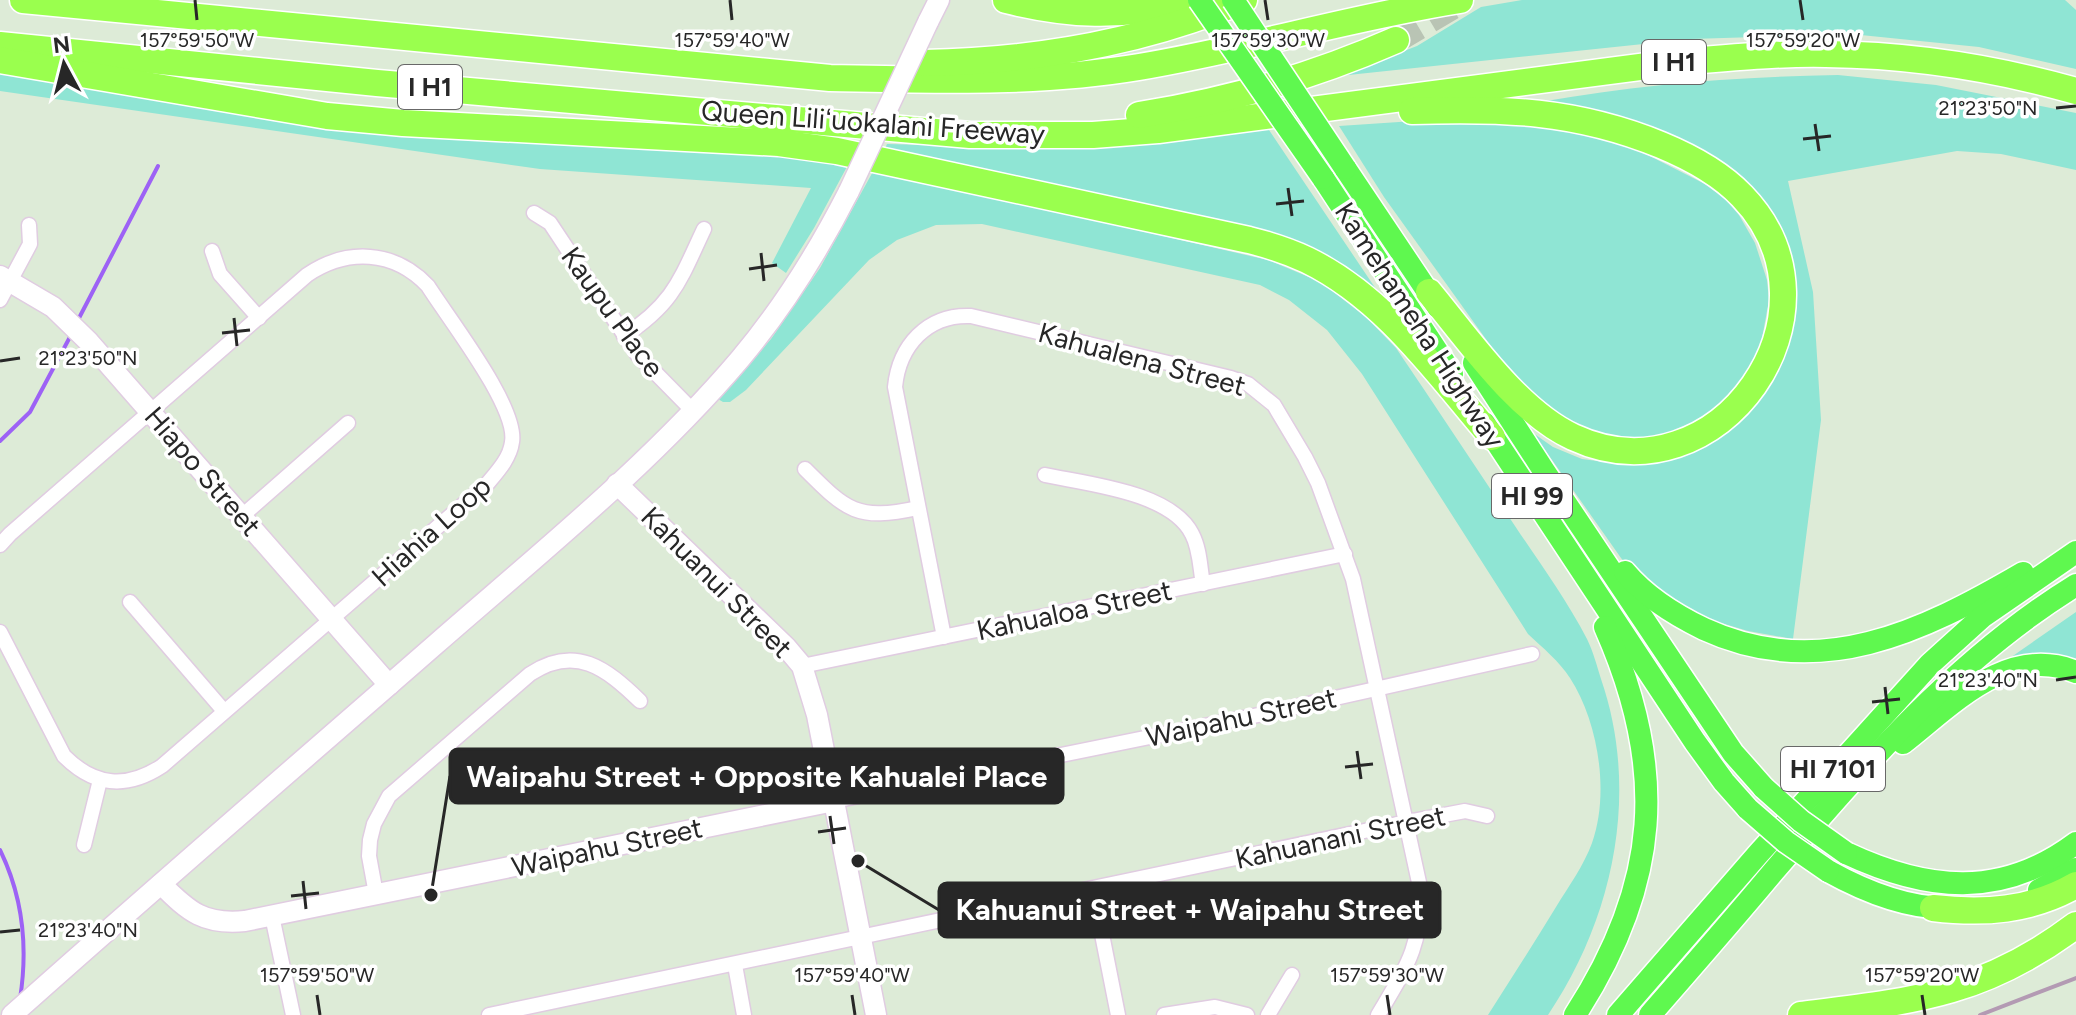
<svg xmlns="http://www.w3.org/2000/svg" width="2076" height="1015" font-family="Figtree,sans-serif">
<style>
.green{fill:#8fe5d4}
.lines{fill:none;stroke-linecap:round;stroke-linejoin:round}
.stream{stroke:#9d62f5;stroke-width:4}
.highway-tunnel{stroke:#b9c4b4;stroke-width:26;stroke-dasharray:26 13;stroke-linecap:butt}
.street-casing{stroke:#e0cce1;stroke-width:17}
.secondary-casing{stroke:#e0cce1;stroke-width:23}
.primary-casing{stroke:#fff;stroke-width:25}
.highway-casing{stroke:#fff;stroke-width:29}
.street{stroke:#fff;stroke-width:14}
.secondary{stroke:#fff;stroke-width:20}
.primary{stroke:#5ff84f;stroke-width:22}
.highway{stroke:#9aff4e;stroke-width:26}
.rail{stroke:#b39ab3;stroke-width:4}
.secondary-bridge-casing{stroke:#e0cce1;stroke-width:23;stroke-linecap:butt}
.primary-bridge-casing{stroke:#fff;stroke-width:25;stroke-linecap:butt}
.secondary-bridge{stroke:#fff;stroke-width:20}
.primary-bridge{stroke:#5ff84f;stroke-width:22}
.ticks{fill:none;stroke:#272727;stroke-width:3}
.labels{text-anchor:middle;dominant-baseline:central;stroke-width:7;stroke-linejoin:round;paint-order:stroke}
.shield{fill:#fff;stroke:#686868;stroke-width:2}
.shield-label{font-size:26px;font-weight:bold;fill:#272727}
.street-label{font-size:28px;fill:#272727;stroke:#fff}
.ticks-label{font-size:20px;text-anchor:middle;fill:#272727;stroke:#fff;stroke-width:7;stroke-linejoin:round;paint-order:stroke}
.leader{fill:none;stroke:#272727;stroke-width:3}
.callout-dot{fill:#272727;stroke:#fff;stroke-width:3}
.callout{fill:#272727;stroke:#272727;stroke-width:3}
.callout-label{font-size:30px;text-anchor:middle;font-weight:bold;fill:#fff}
</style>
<rect width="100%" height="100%" fill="#ddebd7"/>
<g class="green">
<polygon points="1522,0 2065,0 2076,10 2076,69 1979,47 1851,34 1691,39 1339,76 1417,46 1481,7"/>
<polygon points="0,71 736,150 849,163 814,228 786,273 772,263 811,188 540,169 0,91"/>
<path d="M1838,75l98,10 140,28v57l-75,-16 -44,-3 -169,30 25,111 8,128 -28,219 -45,-8 -54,-16 -54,-35 -19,-22 -88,-125 20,14 29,12 38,5h20l36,-9 105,-97 -20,-155 -221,-101c102,-18 194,-25 298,-27z"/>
<polygon points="1474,117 1579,130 1638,150 1705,184 1725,199 1739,215 1755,243 1767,280 1769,300 1761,344 1746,376 1711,414 1681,430 1660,436 1619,440 1555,417 1508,370 1384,197 1339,126"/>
<polygon points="1265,124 1388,307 1335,268 883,153 887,144 1044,148 1088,146"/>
<path d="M876,166l91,25 301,69 53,22 46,36 29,30c40,59 79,118 119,178 24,36 51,73 72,113 6,12 10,27 14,40 39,113 13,238 -53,336h-60c23,-36 46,-72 68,-108 13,-21 28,-42 36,-64 18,-50 6,-122 -22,-165 -11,-17 -27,-30 -42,-44l-166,-260 -35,-44 -38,-30 -29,-15 -278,-61 -46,1 -39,15 -28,20 -123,130 -16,12h-7l-5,-3 53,-60 49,-71z"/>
<polygon points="2076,612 2076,666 2045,655 2007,660"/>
</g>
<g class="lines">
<g class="stream">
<polyline points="78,320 158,166"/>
<polyline points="0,441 30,412 71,335"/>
<path d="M0,850c23,47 28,98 20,149"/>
</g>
<polyline class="highway-tunnel" points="1396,40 1462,1"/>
<defs>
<g id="street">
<polyline points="534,213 550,223 637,354 693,411"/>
<polyline points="212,251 220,274 259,318"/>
<polyline points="0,300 30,244 29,225"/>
<path d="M624,336c50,-33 56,-56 80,-107"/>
<path d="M805,469c42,42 52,52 113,39"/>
<path d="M1045,475c42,9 126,17 147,59 8,15 8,34 11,50"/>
<polyline points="242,516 348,423"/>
<path d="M0,545l10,-11 297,-259c40,-27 87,-25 121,11 20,32 90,121 84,156 -2,16 -14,29 -25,42l-325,282c-35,23 -67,21 -98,-10l-64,-124"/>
<polyline points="130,602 224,711"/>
<path d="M944,637l-49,-250c4,-41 32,-73 76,-71l260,62 17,6 26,21 31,52 13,26 35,96 67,308c3,58 -14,81 -42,128"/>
<polyline points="802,666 1345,554"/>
<polyline points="834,801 1268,713 1532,654"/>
<polyline points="84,845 100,780"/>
<polyline points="1093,889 1118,1015"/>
<path d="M376,894l-7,-38 1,-16 4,-16 15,-28 141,-122c45,-30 76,-6 110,27"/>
<polyline points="272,916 293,1015"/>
<polyline points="735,965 744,1015"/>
<polyline points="489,1015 1407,822 1465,811 1487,816"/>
<polyline points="1164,1015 1215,1007 1247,1015"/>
<polyline points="1268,1015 1292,975"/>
</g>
<g id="secondary">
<polyline points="928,22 939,0"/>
<polyline points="0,276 53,307 89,342 389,685"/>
<polyline points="617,484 786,647 802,666 817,715 876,1015"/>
<path d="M161,884c28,28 43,41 84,37l589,-120"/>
<path d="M12,1015c140,-125 282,-247 424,-371 103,-90 216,-181 304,-285 43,-51 79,-109 109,-168"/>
</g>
<g id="primary">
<polyline points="1345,168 1438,307"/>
<polyline points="1323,178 1452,374"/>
<polyline points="1474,363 1544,471 1733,753 1764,788"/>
<polyline points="1484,423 1695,742 1724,782 1748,809"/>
<path d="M1625,572c21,25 50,43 79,57 115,53 218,3 319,-56"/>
<path d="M1903,743c50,-39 105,-99 173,-71"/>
<path d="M1846,853c81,38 155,46 230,-10"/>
<path d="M1828,871c36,20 77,37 119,37"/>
<polyline points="2039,890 2076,869"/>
<path d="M1575,1015c85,-131 93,-246 30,-388"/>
<polyline points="1618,1015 1759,853 1930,664 1982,617 2076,552"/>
<path d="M1650,1015c41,-47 83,-95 123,-143 91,-106 183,-213 303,-287"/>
</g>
<g id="highway">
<path d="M23,0l807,78c103,2 207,6 309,-11 108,-18 213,-50 321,-67"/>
<path d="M1006,0c60,15 118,19 178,0"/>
<path d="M0,45l377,38 593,52h123l65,-5 520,-68c49,-4 99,-9 148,-8 84,1 169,14 250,37"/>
<path d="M0,60l327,56 76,7 376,20 58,8 412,89c20,5 39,11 58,20 78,38 130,113 185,177"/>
<path d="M924,63c109,-2 218,-20 320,-63"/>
<path d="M1412,111c90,-3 164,-1 249,34 29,12 59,28 81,51 111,115 -23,309 -169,241 -56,-26 -105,-98 -144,-145"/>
<path d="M1139,115c89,-14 175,-39 257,-75"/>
<path d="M1933,908c50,6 98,3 143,-23"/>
<path d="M1801,1015c112,-14 182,-20 275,-90"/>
</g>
</defs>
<use href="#street" class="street-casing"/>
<use href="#secondary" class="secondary-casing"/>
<use href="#primary" class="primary-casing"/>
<use href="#highway" class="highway-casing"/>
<use href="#street" class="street"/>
<use href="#secondary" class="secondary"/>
<use href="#primary" class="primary"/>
<use href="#highway" class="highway"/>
<polyline class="rail" points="1980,1015 2076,978"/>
<defs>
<polyline id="secondary-bridge" points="849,191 928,22"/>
<g id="primary-bridge">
<polyline points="1199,0 1323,178"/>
<polyline points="1233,0 1345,168"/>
<polyline points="1764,788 1801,821 1846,853"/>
<polyline points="1748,809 1786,842 1828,871"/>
</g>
</defs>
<use href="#secondary-bridge" class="secondary-bridge-casing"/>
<use href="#primary-bridge" class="primary-bridge-casing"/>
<use href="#secondary-bridge" class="secondary-bridge"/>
<use href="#primary-bridge" class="primary-bridge"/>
</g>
<path class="ticks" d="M195,0l2,20M730,0l2,20M1265,0l3,20M1800,0l3,20M2056,108l20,-2M1815,124l4,27M1803,139l28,-3M1288,188l4,28M1276,204l28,-3M761,253l3,28M749,269l28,-4M234,318l3,28M222,333l28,-3M0,361l20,-3M2056,680l20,-3M1885,687l3,27M1872,702l28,-3M1357,751l4,28M1345,767l28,-3M830,816l4,28M818,832l28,-4M303,881l3,28M291,896l28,-3M0,932l20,-2M317,995l3,20M852,995l3,20M1387,995l3,20M1922,995l3,20"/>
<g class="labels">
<g class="shield">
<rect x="1642" y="40" width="64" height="44" rx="6"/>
<rect x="398" y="65" width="64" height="44" rx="6"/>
<rect x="1492" y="474" width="80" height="44" rx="6"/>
<rect x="1781" y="747" width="104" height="44" rx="6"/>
</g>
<g class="shield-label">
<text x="1674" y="62">I H1</text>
<text x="430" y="87">I H1</text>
<text x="1532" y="496">HI 99</text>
<text x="1833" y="769">HI 7101</text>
</g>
<g class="street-label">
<text transform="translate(873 122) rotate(4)">Queen Liliʻuokalani Freeway</text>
<text transform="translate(613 312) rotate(54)">Kaupu Place</text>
<text transform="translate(1420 325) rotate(57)">Kamehameha Highway</text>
<text transform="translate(1142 359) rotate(15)">Kahualena Street</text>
<text transform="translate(203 471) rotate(49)">Hiapo Street</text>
<text transform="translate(431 531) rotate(-42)">Hiahia Loop</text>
<text transform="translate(717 582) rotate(45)">Kahuanui Street</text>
<text transform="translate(1074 610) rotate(-12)">Kahualoa Street</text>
<text transform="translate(1241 717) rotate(-12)">Waipahu Street</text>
<text transform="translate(1340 837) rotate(-12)">Kahuanani Street</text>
<text transform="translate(607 847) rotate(-12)">Waipahu Street</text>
</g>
</g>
<g class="ticks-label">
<text x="197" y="47">157°59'50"W</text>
<text x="732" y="47">157°59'40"W</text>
<text x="1268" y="47">157°59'30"W</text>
<text x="1803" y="47">157°59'20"W</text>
<text x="1988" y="115">21°23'50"N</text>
<text x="88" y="365">21°23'50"N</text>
<text x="1988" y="687">21°23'40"N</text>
<text x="88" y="937">21°23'40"N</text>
<text x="317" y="982">157°59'50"W</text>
<text x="852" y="982">157°59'40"W</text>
<text x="1387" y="982">157°59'30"W</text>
<text x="1922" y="982">157°59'20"W</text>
</g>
<path class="leader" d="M431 895L450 776M858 861L939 910"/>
<g class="callout-dot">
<circle cx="431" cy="895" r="8"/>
<circle cx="858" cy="861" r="8"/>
</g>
<g class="callout">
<rect x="450" y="749" width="613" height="54" rx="8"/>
<rect x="939" y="883" width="501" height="54" rx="8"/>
</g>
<g class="callout-label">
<text x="757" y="787">Waipahu Street + Opposite Kahualei Place</text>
<text x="1190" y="920">Kahuanui Street + Waipahu Street</text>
</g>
<g transform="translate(64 64) rotate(353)" stroke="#ffffff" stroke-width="6" paint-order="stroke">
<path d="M0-6L14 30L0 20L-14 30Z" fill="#272727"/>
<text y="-12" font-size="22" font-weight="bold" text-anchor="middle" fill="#272727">N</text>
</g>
</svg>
